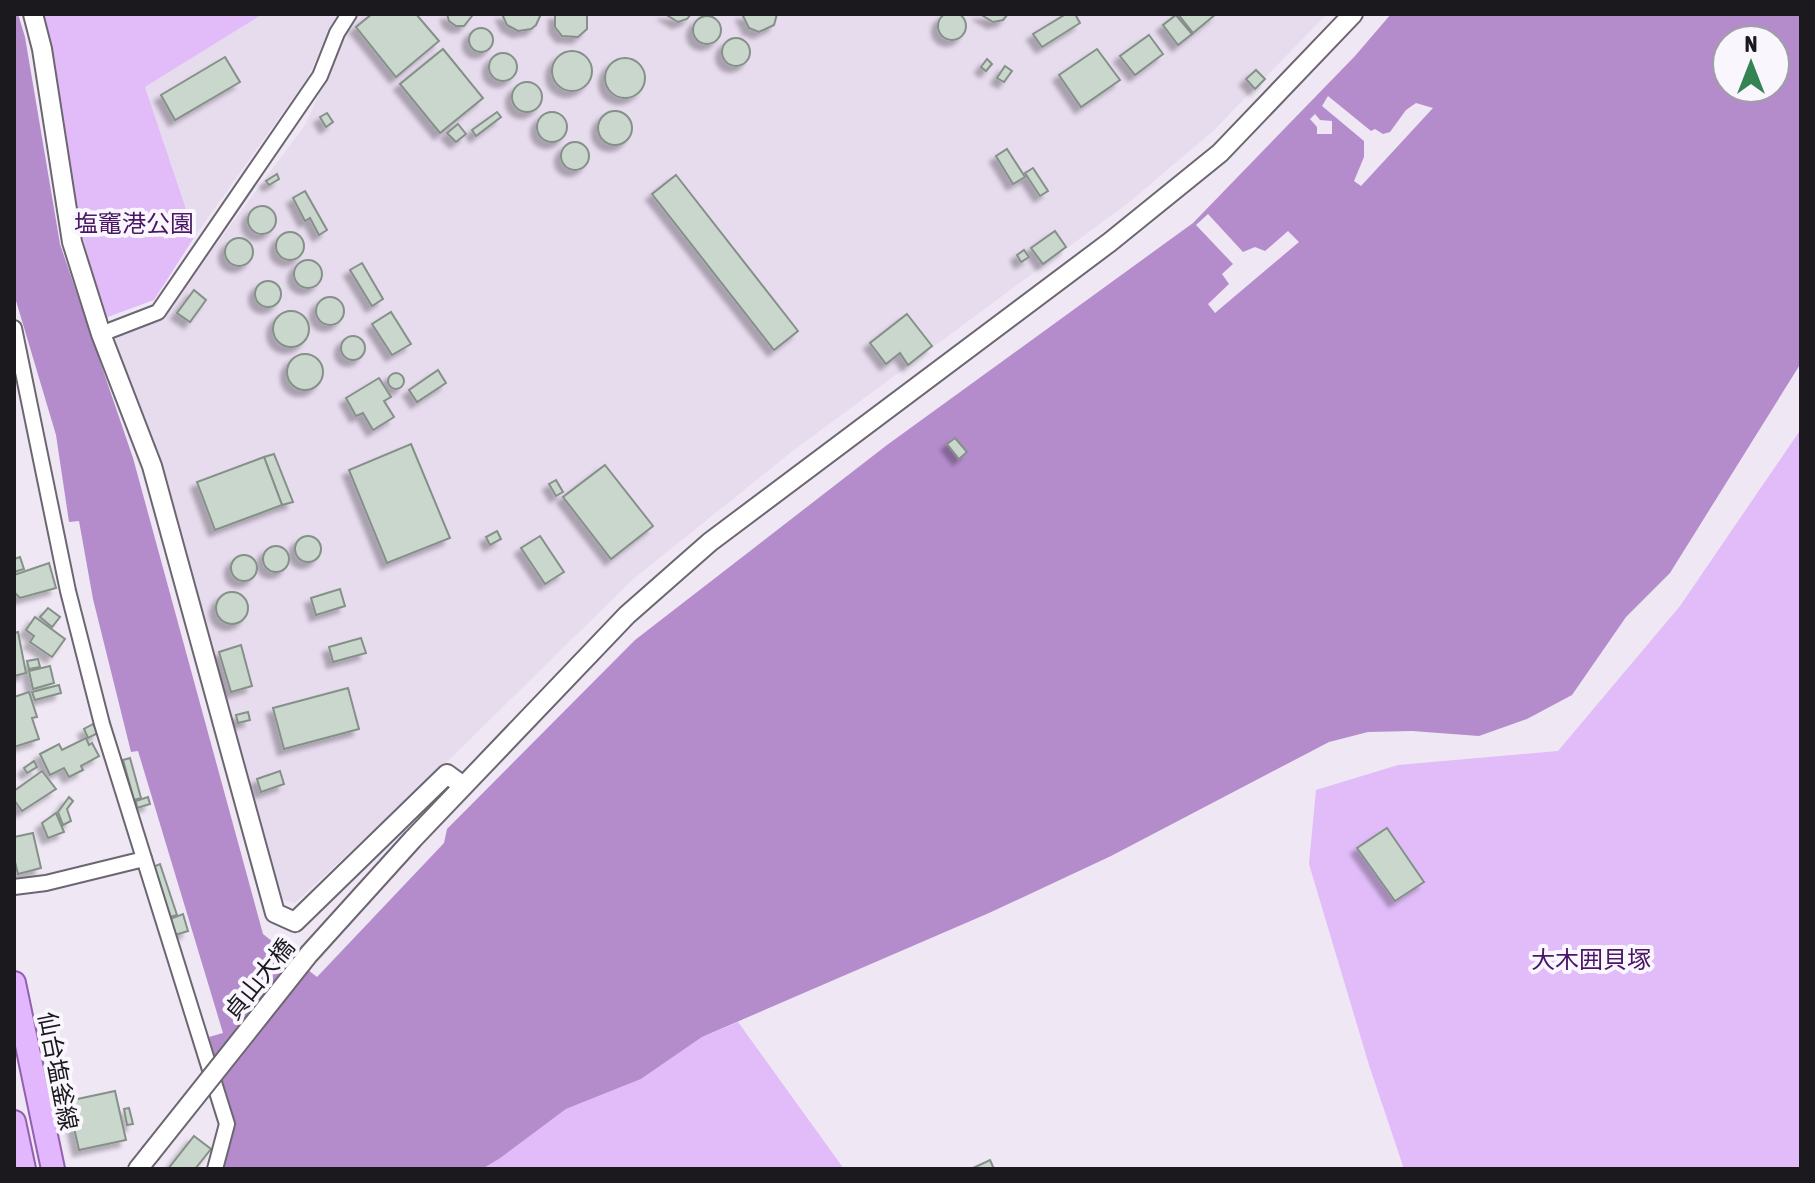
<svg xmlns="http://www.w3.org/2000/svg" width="1815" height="1183" font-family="'Asap Condensed','Noto Sans JP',sans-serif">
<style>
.built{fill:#e7dbee}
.green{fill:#e1bcf9}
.water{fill:#b48ccc;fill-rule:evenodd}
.pier{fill:#efe7f4}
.building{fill:#cad7cd;stroke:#849088;stroke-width:2;filter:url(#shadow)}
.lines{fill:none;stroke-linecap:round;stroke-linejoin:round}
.minor-casing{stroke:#6c6671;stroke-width:18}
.tertiary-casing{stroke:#6c6671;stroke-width:22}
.primary-casing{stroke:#9260af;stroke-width:26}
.minor{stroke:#fff;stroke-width:14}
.tertiary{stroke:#fff;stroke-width:18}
.primary{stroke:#e3b7fe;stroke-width:22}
.tertiary-bridge-casing{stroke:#6c6671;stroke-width:22;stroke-linecap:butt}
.tertiary-bridge{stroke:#fff;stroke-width:18}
.labels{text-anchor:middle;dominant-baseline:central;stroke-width:8;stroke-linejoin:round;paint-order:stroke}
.park-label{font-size:24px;fill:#4a1764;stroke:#faf6fe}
.street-label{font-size:24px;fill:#1c191e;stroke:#faf6fe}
</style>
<defs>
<filter id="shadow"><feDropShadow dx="-6" dy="6" stdDeviation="2" flood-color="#0004"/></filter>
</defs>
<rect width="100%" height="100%" fill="#efe7f4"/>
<g class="built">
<polygon points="263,14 337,14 308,77 195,236 145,87"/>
<polygon points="360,14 1327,14 1212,132 1128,203 790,453 632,580 453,756 295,903 281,899 163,465 113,343 118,336 160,320 305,125 351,23"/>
</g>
<g class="green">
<polygon points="43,14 263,14 145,87 195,236 154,300 105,318 77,217 64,121"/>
<polygon points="1801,429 1801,1169 1404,1169 1369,1065 1309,864 1316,790 1398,765 1558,751 1680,606"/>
<polygon points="738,1022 844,1169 482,1169 499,1159 566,1109 641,1079 702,1037"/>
</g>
<path class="water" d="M14,14h4l7,23 35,207 73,214 130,476 54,43 127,-134 3,-14 188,-189 252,-195 306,-222 162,-167 36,-42h410v349l-131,210 -44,44 -54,78 -45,24 -48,17 -67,-5 -44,1 -39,10 -218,114 -122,57 -287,124 -61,42 -75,30 -67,50 -17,10h-260l14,-45 -27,-87 14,-4 -85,-282 -7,1 -38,-153 -14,-78 -10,1 -13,-87 -42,-141zM1727,40h48v48h-48z"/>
<g class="pier">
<polygon points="1328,96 1371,131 1375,129 1383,134 1390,132 1406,110 1416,103 1433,108 1361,186 1354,181 1364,157 1364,141 1322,106"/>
<polygon points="1315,114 1320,120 1332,121 1332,134 1317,134 1317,127 1310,119"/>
<polygon points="1208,214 1243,252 1255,247 1265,251 1288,231 1299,242 1215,313 1208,304 1229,284 1222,274 1233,264 1196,225"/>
</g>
<g class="building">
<circle cx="952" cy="26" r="14"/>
<polygon points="372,14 416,14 439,41 396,77 356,27"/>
<polygon points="447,14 472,14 472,16 464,26 456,26 449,21"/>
<polygon points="502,14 541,14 536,25 531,29 518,31 507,25"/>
<polygon points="555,14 587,14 587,29 578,37 562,36 555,27"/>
<polygon points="665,14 691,14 687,19 678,22"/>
<polygon points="742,14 777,14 774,25 759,32 749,28"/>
<polygon points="980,14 1008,14 1003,20 993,22"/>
<polygon points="1066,14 1075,14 1080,23 1042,47 1033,34"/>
<polygon points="1178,14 1216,14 1193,33"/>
<polygon points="1176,15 1192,34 1178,45 1163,25"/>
<circle cx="707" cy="30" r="14"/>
<circle cx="481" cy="40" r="12"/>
<polygon points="1149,35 1163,54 1135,75 1120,56"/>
<circle cx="736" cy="52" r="14"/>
<polygon points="443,49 483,98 440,133 400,84"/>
<polygon points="1097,49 1120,80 1081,107 1059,75"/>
<circle cx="572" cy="71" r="20"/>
<circle cx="503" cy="67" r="14"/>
<polygon points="225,57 240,82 175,120 161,95"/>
<circle cx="625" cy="78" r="20"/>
<polygon points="987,59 992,64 986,71 981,67"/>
<polygon points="1005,66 1012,71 1004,82 997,78"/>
<polygon points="1256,70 1265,79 1255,89 1246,79"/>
<circle cx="527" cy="97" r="15"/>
<circle cx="615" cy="128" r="17"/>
<polygon points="497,112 501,117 476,136 472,130"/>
<circle cx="552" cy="127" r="15"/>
<polygon points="327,113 333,122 326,127 320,117"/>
<polygon points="458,124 466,134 456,142 447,133"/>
<circle cx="575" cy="156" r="14"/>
<polygon points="1007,149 1025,177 1013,184 996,156"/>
<polygon points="1033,168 1048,191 1040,196 1025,173"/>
<polygon points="277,174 279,179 269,185 266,181"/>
<polygon points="676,175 798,331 774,350 652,194"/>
<polygon points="305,191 327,230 319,235 310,218 305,221 293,198"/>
<circle cx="262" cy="220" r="14"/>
<polygon points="1055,231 1066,247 1043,264 1031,248"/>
<circle cx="290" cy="246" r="14"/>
<circle cx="239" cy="252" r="14"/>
<polygon points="1024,250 1029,257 1021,262 1017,255"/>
<circle cx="308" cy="274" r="14"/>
<polygon points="362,263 383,299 372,306 350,270"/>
<circle cx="268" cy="294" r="13"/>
<polygon points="194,290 206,300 190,322 177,313"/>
<circle cx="330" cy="311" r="14"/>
<circle cx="291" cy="329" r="18"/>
<polygon points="391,312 411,344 392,355 372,324"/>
<polygon points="907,314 932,346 908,365 900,353 886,364 870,343"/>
<circle cx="353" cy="348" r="12"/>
<circle cx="305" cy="372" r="18"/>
<polygon points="438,370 446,383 417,402 409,390"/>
<circle cx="396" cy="381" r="8"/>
<polygon points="379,378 391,397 384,401 394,417 373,430 363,413 356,416 346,398"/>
<polygon points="955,438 967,452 959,459 947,444"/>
<polygon points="411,444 450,538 387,563 349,470"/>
<polygon points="274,454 293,502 282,505 264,457"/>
<polygon points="264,457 282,505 215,530 197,482"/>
<polygon points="605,465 653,526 611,559 563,497"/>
<polygon points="556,480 563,492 556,496 549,484"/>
<polygon points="497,531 501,539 490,545 486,537"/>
<polygon points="540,536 564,572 545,584 521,548"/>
<circle cx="308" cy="549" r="13"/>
<circle cx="276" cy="559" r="13"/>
<circle cx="244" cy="568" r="13"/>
<polygon points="20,557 24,569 14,572 14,559"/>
<polygon points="49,563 56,588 20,598 14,592 14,575"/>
<polygon points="340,589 345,606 316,615 311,598"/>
<circle cx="232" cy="608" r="16"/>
<polygon points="48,608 60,617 52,627 40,617"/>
<polygon points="35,617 65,639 52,657 30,642 34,636 26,630"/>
<polygon points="18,632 26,673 14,676 14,633"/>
<polygon points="361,638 366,653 333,662 329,647"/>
<polygon points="241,645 252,686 231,692 219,652"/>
<polygon points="38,659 40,667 29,669 27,661"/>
<polygon points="50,666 54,683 33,689 29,671"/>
<polygon points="59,685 61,693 35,700 32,692"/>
<polygon points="348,688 359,729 284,749 273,708"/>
<polygon points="29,692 37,717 32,718 39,739 14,747 14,697"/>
<polygon points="248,712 250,720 238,723 236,715"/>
<polygon points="93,724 98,733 88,738 84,729"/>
<polygon points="86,738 89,745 92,743 99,756 81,766 83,770 69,777 64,768 50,775 40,754 59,744 62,750"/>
<polygon points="130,758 141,798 134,800 123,760"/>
<polygon points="34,761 37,767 27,773 24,768"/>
<polygon points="42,771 56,789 22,811 14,800 14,791"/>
<polygon points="280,771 284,784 261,792 257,779"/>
<polygon points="69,797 73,801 67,809 71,821 63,825 58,812"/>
<polygon points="148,797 150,804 137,808 136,801"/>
<polygon points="56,813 64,832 48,838 42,823"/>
<polygon points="1387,828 1424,882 1395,901 1357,848"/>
<polygon points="33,833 41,868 18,874 14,858 14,837"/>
<polygon points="160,864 177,915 170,917 153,867"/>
<polygon points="183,914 188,931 175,935 170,919"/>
<polygon points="115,1091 126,1140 79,1150 68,1101"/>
<polygon points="129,1108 133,1124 127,1125 124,1109"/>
<polygon points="194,1136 211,1149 195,1169 168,1169"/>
<polygon points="990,1160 994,1169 971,1169"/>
</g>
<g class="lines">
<defs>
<g id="minor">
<polyline points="14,328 68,591 102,724 227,1124 215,1169"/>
<polyline points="101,334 158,312 320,76 337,33 349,14"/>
<polyline points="14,887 46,883 144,859"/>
</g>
<g id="tertiary">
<polyline points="33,14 42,49 72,242 101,334 152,466 275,913 295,922 447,774 462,785"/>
<polyline points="413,839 627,615 710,542 1110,242 1220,153 1353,14"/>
<polyline points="138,1169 150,1154"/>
</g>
<g id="primary">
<polyline points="14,983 53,1169"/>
<polyline points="14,1122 24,1169"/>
</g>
</defs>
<use href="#minor" class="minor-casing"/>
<use href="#tertiary" class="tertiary-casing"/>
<use href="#primary" class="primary-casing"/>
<use href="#minor" class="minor"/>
<use href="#tertiary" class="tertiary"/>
<use href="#primary" class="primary"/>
<defs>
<polyline id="tertiary-bridge" points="150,1154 309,954 413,839"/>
</defs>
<use href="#tertiary-bridge" class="tertiary-bridge-casing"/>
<use href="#tertiary-bridge" class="tertiary-bridge"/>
</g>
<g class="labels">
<g class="park-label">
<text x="134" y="223">塩竈港公園</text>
<text x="1591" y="959">大木囲貝塚</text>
</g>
<g class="street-label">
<text transform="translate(259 979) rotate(-51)">貞山大橋</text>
<text transform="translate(58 1071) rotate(79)">仙台塩釜線</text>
</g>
</g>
<rect width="1815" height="1183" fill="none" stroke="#1c191e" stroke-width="32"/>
<g transform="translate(1751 64)"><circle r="38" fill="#faf6fe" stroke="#a19ea4" stroke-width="2"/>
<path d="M0-6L14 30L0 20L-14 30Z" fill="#348353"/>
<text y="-12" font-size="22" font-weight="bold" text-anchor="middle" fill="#1c191e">N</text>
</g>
</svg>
